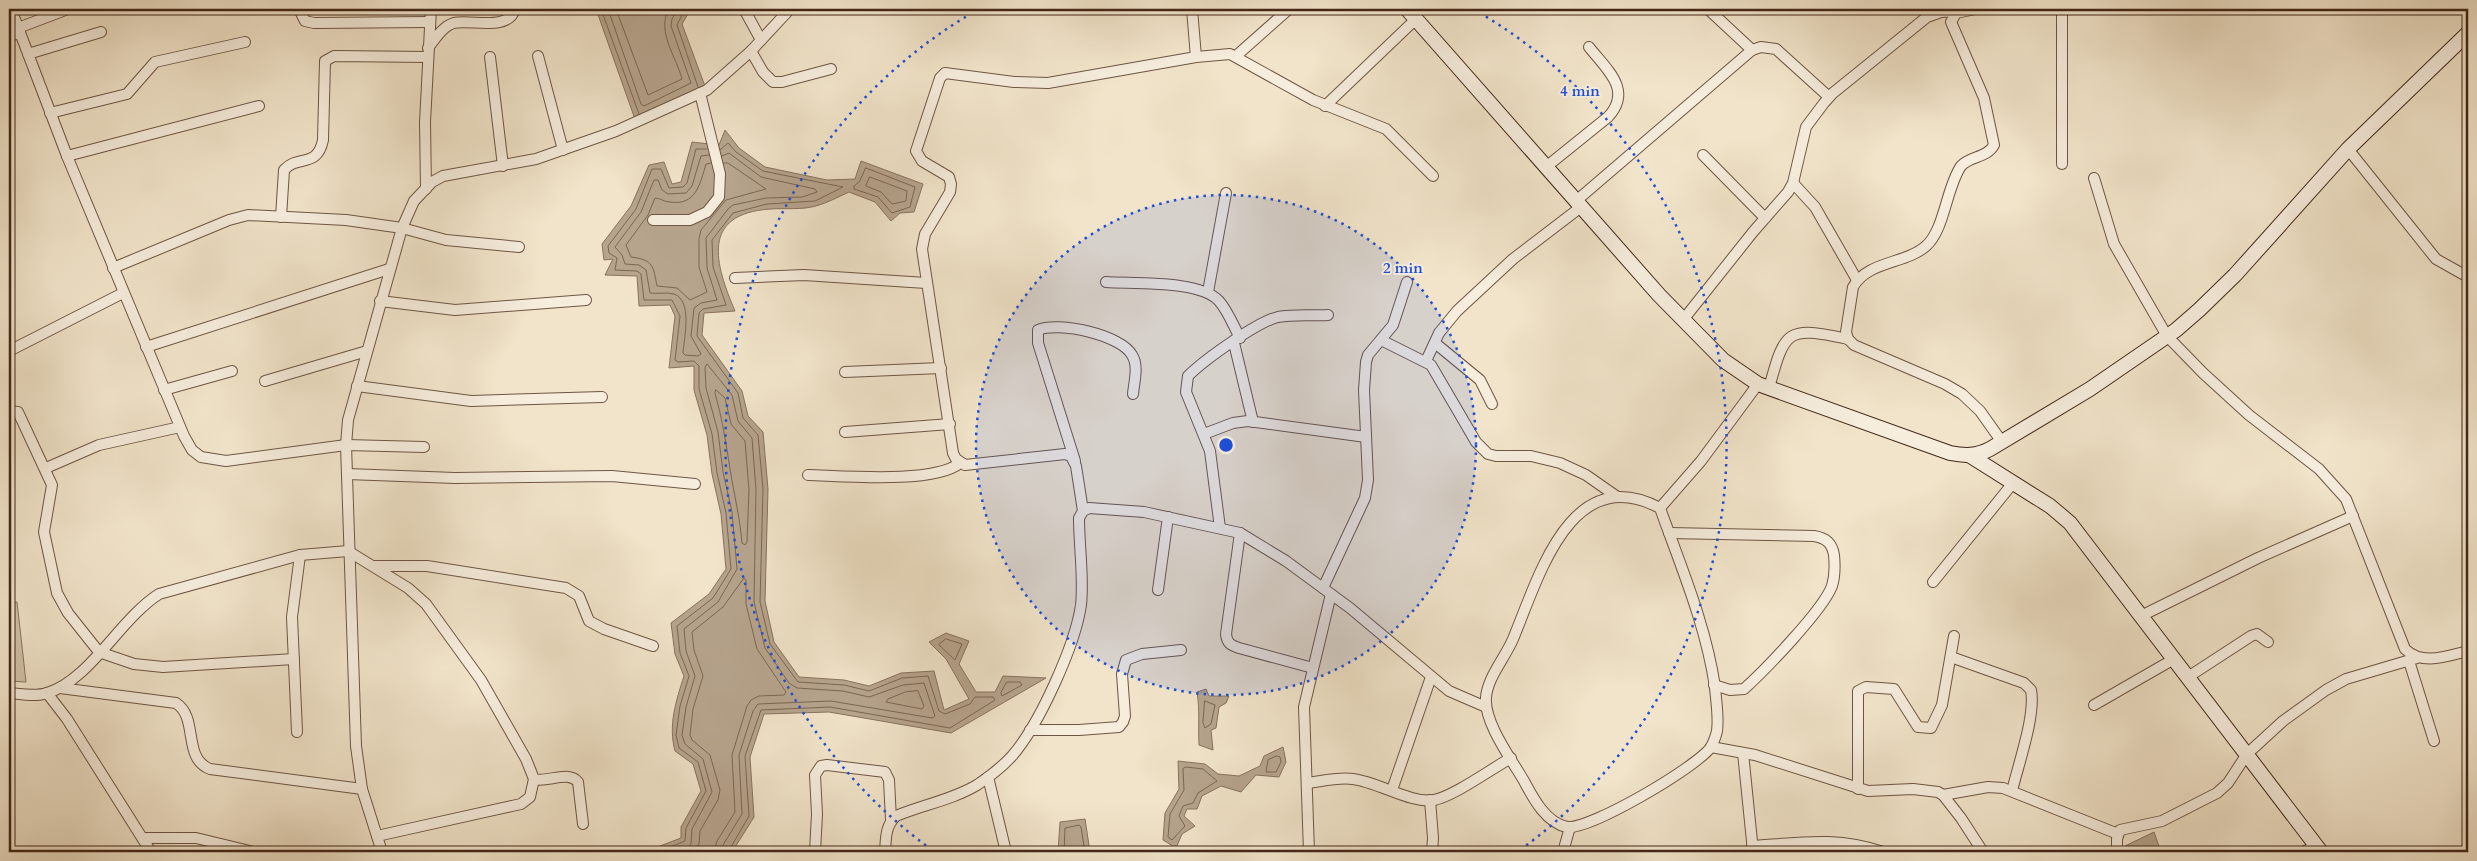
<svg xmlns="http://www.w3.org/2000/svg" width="2477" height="861" font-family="Cardo,serif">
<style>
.green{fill:#d3c4ac;stroke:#8a7662}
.water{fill:#b6a48d;stroke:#88725e}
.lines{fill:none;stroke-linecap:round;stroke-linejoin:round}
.shore{stroke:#7c6652;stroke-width:1}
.street-casing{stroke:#6e5644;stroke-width:12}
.secondary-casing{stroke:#422718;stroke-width:16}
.street{stroke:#f6eddd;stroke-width:10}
.secondary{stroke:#f6eddd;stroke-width:14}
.ring{fill:none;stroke:#1d4ed8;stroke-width:2.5;stroke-dasharray:2.5 5}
.centre{fill:#1d4ed8;stroke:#f6eddd;stroke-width:2.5}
.ring-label{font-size:15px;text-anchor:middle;font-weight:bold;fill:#1d4ed8;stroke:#f6eddd;stroke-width:4;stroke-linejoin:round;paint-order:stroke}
</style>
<rect width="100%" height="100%" fill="#f1e4ca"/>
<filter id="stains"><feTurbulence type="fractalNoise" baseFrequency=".004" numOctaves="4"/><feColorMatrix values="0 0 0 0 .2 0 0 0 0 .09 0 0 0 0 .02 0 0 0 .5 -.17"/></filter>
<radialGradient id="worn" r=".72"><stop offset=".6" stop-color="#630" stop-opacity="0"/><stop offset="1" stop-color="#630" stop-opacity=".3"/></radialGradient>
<polygon class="green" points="9,602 17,602 26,682 9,681"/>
<g class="water">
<polygon points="596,9 691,9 682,24 706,89 636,122"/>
<path d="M725,130l14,18 26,19 62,13 28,-1 6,-18 62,23 -9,28 -14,1 -9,8 -16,-19 -26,-10c-11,5 -22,11 -33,14 -14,4 -31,2 -46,3 -70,5 -55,55 -35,102l-31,2 -2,22 40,56 6,25 15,16 5,57 -3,112 9,41 25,35 45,3 25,6 32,-13 33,-2 10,39 25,-11 -23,-40 -17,-17 17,-9 23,8 -10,23 17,28h19l8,-16 43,2 -95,55 -122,-21 -65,2 -14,43 4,60 -22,35h-73l1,-6 21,-8v-11l20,-36 -8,-27 -18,-13c-7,-26 1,-50 9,-75l-9,-22 -4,-31 38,-29 17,-25 -5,-55 -9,-40 -5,-39 -13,-45v-24l-25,2 6,-52 -5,-11 -31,1 -2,-30 -32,-1 8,-16 -9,1 -2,-16 29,-38 18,-41 15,-3 8,22 9,-2 11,-40 27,3z"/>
<path d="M1206,689l3,7h20l-3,7 -7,4 -3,21 -5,2 2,20 -14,-5c-1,-18 1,-35 -2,-53z"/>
<polygon points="1283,747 1286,762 1279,777 1256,775 1241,792 1221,786 1202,796 1197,809 1187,809 1184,816 1195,826 1182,834 1176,848 1163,840 1165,813 1179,789 1178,761 1205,764 1218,774 1239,776 1260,766 1264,756"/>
<polygon points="1085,819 1090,852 1058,852 1060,822"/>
<polygon points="2154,832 2161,852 2126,852 2125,846"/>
</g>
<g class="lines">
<g class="shore">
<polyline points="601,9 639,114"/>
<polyline points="608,9 641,104 644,106 691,83 671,26 672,19 678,9"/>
<path d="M616,9l32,86 34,-16c-6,-23 -26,-48 -13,-70"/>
<polyline points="685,9 677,25 698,87"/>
<polyline points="720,150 728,143 736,152 763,171 843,187 815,201 767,204 733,213 712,240 713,267 726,305 703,309 699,313 697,336 738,393 743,418 758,435 763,489 760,602 770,644 798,682 844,685 869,691 902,678 928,676 939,711 945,714 970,704 975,697 993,697 995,700 950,728 830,707 761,710 745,756 749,816 728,852"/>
<path d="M709,155l-8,1 -9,30 -6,7 -18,1 -6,-4 -4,-10h-4l-13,32 -26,35 7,8 3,9 14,1 7,5 4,23c7,1 17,-1 24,1 19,7 10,44 9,59l2,2 13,1 3,-2 -10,-18 3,-28 7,-5 16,-3 -10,-32 -1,-30 22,-29 5,-4 33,-7 36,-1 15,-5 -2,-3 -54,-12 -32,-24 -7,3"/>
<path d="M711,163l-5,1c-6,20 -10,42 -36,38 -6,0 -10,-4 -15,-4l-7,17 -22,30 5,12c23,3 22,9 26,29l20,2 13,12 17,-8 -8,-25v-28l2,-9 25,-30 40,-11 -38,-26h-4"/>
<polygon points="866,168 915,187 910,207 892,213 878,197 854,189 854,186 859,182"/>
<polygon points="870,177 907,191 906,201 892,204 881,192 866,186"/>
<path d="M716,390l9,8 6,26 14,17 4,49 -2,52 -2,3 -3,-2c-2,-25 -8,-49 -12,-74 -4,-26 -8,-51 -15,-76z"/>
<polygon points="946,639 962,644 955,660 939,645"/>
<polygon points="1007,682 1020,682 1022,685 1002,696 1001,693"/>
<polygon points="918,691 924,706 922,709 886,702 888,699 905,692"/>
<polygon points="1205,701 1215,705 1211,724 1205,728 1203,723"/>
<polygon points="1277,756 1280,757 1281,762 1276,772 1266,772 1268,760"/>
<polygon points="1186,767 1203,769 1217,781 1198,793 1193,803 1183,806 1179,816 1185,826 1172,840 1168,837 1170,814 1184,790 1183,769"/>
<polyline points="664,852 665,849 685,841 686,828 706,791 698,762 679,748 676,735 680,706 689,676 680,653 677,626 713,598 731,569 726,513 717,473 712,434 699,389 699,366 694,361 678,362 675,360 680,316 672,300 644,300 641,274 637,271 615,270 617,258 609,253 608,246 636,209 652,169 661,169 669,188 683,187 687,183 696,149 707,149"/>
<polyline points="675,852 686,849 691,844 692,829 712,792 703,759 685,744 682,735 686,707 695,676 686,651 684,629 718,602 737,569 732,512 723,472 718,432 706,388 705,367 707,364 732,395 738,421 752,438 756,490 754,602 765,648 789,683 797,688 843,691 869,697 903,685 924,683 935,716 932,718 831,701 758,704 753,711 739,755 742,814 723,845 721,852"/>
<polyline points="693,852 699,844 700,831 718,800 720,790 710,755 692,740 690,735 693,709 703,676 694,650 692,632 723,607 744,578 746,580 746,604 757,649 786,692 784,695 759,696 751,700 747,706 732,755 735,812 717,841 714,852"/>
<polyline points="1064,852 1065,828 1079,825 1081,827 1085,852"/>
</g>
<defs>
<g id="street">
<polyline points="11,9 67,156 184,436 192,450 201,457 226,461 346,445 424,447"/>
<polyline points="299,9 305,21 314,23 430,22"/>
<polyline points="744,9 761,40"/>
<polyline points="1192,9 1196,57"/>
<polyline points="1708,9 1752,50"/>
<path d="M1975,9l-19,4 -5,9 33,76 10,47c-7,13 -24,11 -33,21 -15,22 -16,63 -35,80 -20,18 -59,15 -73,41l-7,45 2,7 6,6 91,39 17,10 18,17 22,31"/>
<polyline points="18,28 68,9"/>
<polyline points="9,36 20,33"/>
<path d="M428,48c7,-9 15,-22 26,-25 17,-4 54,9 61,-14"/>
<polyline points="751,51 763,72 773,82 782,82 831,69"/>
<polyline points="28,54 101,32"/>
<polyline points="538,56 563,150"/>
<polyline points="1236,56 1289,9"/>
<polyline points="490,57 503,166"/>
<polyline points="1325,106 1416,19"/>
<polyline points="50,113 127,94 155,62 245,42"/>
<polyline points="2348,149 2436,259 2468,277"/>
<polyline points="1703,155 1765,218"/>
<polyline points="67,156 259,106"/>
<polyline points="2062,164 2062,9"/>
<path d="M1546,167l62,-50c25,-27 -1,-47 -19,-70"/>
<path d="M2094,178l20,66 53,92 36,37 46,42 70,54 27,30 59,150c17,17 42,7 63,2"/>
<polyline points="1793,183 1815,207 1857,280"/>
<polyline points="426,189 425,122 431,9"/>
<polyline points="1576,201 1752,50 1761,47 1776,49 1829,97"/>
<path d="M281,217l3,-47c14,-16 33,-1 39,-30l2,-79 9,-5 94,1"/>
<polyline points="653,220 690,220 707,212 719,197 720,174 700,93"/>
<polyline points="113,268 229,220 248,215 346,220 402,228 446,240 519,247"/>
<polyline points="735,278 804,275 926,283"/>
<path d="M1106,282c28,2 94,-2 113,19 9,10 15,26 21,37"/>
<polyline points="1208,292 1226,193"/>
<polyline points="380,301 455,310 586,300"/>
<polyline points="1683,320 1753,232 1788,192 1793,183 1806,127 1824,103 1833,93 1927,17 1941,12 1961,11"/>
<polyline points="1381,340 1431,365 1476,442 1488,454 1496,456 1531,456 1560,463 1586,475 1616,496"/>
<polyline points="1234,343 1253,422"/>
<polyline points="1435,343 1480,380 1492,404"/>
<polyline points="146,347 389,269"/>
<polyline points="9,351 123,293"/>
<polyline points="1426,361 1439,333 1457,311 1513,259 1581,207"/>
<polyline points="845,372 941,368"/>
<polyline points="265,381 367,351"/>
<polyline points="357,386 471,401 602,397"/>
<path d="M1769,388c16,-59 18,-62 79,-49"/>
<polyline points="164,390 232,371"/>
<polyline points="9,411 18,412 52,485 44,532 57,593 68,613 99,652 134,664 163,667 294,659"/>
<polyline points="845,432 950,424"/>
<polyline points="1204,434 1233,423 1248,421 1366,437"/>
<path d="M1075,461l-37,-118v-13c21,-9 83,5 94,25 7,11 2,27 1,39"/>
<polyline points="46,468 99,445 180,427"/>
<polyline points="347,474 455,478 612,476 695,484"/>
<path d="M808,475c36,1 126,9 152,-12"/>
<path d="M1660,508c-90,-47 -121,69 -147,131 -8,19 -26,39 -27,59 -2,25 26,62 38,83 9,17 22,42 43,46 23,3 130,-60 144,-80 2,-4 5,-11 6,-16 2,-14 -1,-30 -2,-44 -9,-62 -34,-120 -55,-179l41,-47 57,-77"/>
<polyline points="1083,511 1076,466 1071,456 1065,454 965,465 956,459 953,453 922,249 925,234 950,192 951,184 949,177 922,161 916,151 940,78 945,73 1014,82 1048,83 1196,57 1230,54 1313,100 1386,129 1433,176"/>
<path d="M1220,528l-10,-77 -24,-59 2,-16c16,-16 69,-54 90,-59 16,-3 34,-1 50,-2"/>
<path d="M1240,533l-14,101c1,9 4,11 13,14l74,20"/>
<path d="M1669,533l145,3c12,2 18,7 20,19 1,10 1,21 -2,31 -9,24 -67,84 -88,103l-14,1 -16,-5"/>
<polyline points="374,566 427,566 566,588 579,596 589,621 604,629 653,646"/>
<polyline points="1933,582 2013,483"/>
<polyline points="1323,588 1365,498 1368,480 1364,390 1366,362 1368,355 1393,325 1407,282"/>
<polyline points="1158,590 1168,517"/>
<polyline points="2141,616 2258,558 2353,516"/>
<path d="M1951,657l73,26 7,7c5,25 -13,75 -19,101"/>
<polyline points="2409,661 2434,741"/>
<polyline points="2188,677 2251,636 2257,634 2268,642"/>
<path d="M60,688l116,15c23,15 6,55 34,66l152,20"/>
<path d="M9,693c12,1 27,4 38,0 42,-12 73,-74 112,-99l141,-39 48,-4 60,37 18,16 55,76 45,79 8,20c13,4 34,-9 44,3l5,42"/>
<polyline points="47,693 67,719 151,852"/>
<polyline points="2094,705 2174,659"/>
<polyline points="1030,730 1079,730 1119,727 1123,722 1125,716 1122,674 1126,660 1142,654 1181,650"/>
<polyline points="297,732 292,617 300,555"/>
<polyline points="1711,747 1755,755 1868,791 1913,789 1938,792 1943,795 1961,818 1983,852"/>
<polyline points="1743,753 1753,851"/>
<polyline points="988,777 1006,852"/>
<path d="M1308,783c15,-2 30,-6 45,-4 25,3 58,25 81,21 20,-4 57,-31 77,-42"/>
<polyline points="1858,789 1858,691 1866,687 1894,689 1918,727 1931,728 1942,705 1954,636"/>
<polyline points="1392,790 1431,677"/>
<polyline points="1943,795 1988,787 2003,788 2118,834"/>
<polyline points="1430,800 1433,838 1432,852"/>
<polyline points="377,836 521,804 530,797 534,779"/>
<polyline points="143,838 196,838 254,852"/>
<path d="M1752,846c48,-3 84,-10 131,6"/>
<polyline points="382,852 362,789 356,746 346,445 348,420 402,228 414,201 432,182 443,176 536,159 616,131 707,90 751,51 790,9"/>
<polyline points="815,852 817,814 815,775 821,766 827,765 885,772 889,780 891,820"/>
<path d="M885,852c1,-13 0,-26 11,-36 26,-11 56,-16 81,-31 12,-8 25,-18 35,-29 27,-31 63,-110 69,-151 3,-28 -2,-58 -2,-87l4,-7 6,-3 55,4 96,21 46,28 64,47 99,83 37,16"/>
<polyline points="1309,852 1304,707 1331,594"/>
<polyline points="1563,852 1570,827"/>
<polyline points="2117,852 2117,839 2120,830 2162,821 2217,793 2228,783 2247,754 2283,721 2326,690 2346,679 2417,658"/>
<polyline points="2303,852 2316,846"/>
</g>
<g id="secondary">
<path d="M1407,9l252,286 64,65 35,24 192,69c15,3 27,3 40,-4l100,-60 86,-59 23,-20 36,-35 113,-126 120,-116"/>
<polyline points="1969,455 2050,506 2070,523 2321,852"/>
</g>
</defs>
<use href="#street" class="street-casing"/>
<use href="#secondary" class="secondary-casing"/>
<use href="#street" class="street"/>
<use href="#secondary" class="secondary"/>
</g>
<circle cx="1226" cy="445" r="250" fill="#1d4ed8" fill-opacity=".12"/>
<g class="ring">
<circle cx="1226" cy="445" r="250"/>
<path d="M932 850A501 501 0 0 1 979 9M1473 9A501 501 0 0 1 1520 850"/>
</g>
<circle cx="1226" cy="445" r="8" class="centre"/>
<g class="ring-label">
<text x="1580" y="96">4 min</text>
<text x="1403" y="273">2 min</text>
</g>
<rect width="2477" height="861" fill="none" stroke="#f1e4ca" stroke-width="30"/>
<rect x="10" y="10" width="2457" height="841" fill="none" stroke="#422718" stroke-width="2.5"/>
<rect x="15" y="15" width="2447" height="831" fill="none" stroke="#422718"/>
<rect width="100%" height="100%" filter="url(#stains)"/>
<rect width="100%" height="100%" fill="url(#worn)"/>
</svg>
